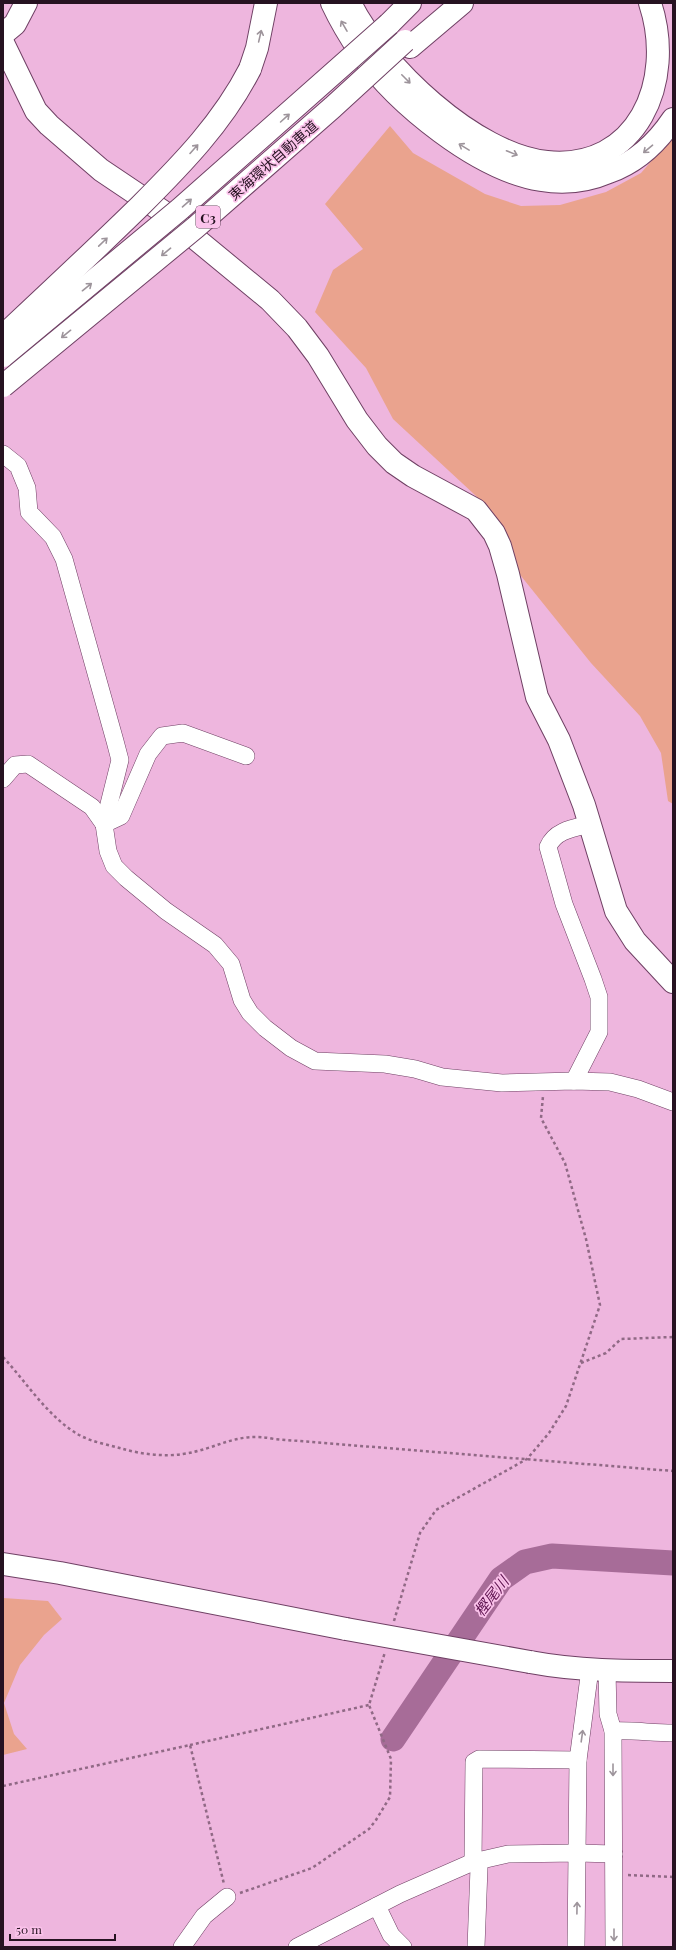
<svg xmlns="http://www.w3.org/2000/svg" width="676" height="1950" font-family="'Playfair Display','Noto Sans JP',serif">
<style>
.green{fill:#eaa38e}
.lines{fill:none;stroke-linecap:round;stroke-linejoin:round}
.river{stroke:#a76c98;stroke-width:25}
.street-casing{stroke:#6f4064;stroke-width:18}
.secondary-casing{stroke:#6f4064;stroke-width:24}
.highway-casing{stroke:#6f4064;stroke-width:24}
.path{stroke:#906985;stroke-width:2.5;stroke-dasharray:3 3;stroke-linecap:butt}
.street{stroke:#fff;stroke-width:17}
.secondary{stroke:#fff;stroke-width:22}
.highway{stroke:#fff;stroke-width:22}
.secondary-bridge-casing{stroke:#6f4064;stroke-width:24;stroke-linecap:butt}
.highway-bridge-casing{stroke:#6f4064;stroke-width:24;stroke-linecap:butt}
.secondary-bridge{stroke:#fff;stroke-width:22}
.highway-bridge{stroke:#fff;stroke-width:22}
.oneway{stroke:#9d949b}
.labels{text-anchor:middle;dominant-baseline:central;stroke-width:3.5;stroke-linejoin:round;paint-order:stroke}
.shield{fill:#fbc3eb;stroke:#66475e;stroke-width:1}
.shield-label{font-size:13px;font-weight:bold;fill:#261221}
.street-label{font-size:14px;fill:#261221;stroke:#fbc3eb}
.water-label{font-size:15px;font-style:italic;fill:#5d134f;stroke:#fbc3eb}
</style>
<rect width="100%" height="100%" fill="#eeb6de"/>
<g class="green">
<polygon points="390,126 413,153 485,194 521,206 560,205 606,192 641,173 673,136 673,804 668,801 661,753 640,716 591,663 517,571 499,530 476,496 393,419 366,368 315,312 333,270 363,249 325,204"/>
<polygon points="3,1598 48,1601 62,1619 44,1635 20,1665 4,1703 14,1734 27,1749 3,1755"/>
</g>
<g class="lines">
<polyline class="river" points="393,1739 501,1579 525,1562 552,1556 673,1563"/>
<defs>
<g id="street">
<polyline points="3,454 18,466 27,488 29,512 53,537 64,559 115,741 120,760 104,824 108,851 114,866 126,878 166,911 215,945 231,964 242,1000 250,1013 265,1028 291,1048 315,1061 385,1064 415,1069 442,1077 502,1083 574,1081 610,1082 638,1089 673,1102"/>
<polyline points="3,779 15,765 28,764 92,807 104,824"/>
<polyline points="104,824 121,816 148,754 162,736 183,733 246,756"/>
<path d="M574,1081l25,-49v-35l-6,-18 -29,-75 -16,-57c7,-17 26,-19 43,-23"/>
<polyline points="607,1671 608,1714 613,1731 614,1947"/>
<path d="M613,1731c20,-1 39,2 60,2"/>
<polyline points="377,1906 391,1935 403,1947"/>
<polyline points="182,1947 204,1916 227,1897"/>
<polyline points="297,1947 400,1894 473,1862 508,1854 577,1853 614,1854"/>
<polyline points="476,1947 479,1868 473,1862 474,1762 479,1759 578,1760"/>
<polyline points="576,1947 578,1760 590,1669"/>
</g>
<g id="secondary">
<polyline points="3,34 15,24 26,3"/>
<polyline points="3,43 36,111 49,125 101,170 162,211 270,300 297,328 318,356 357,420 377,446 394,463 413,476 476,510 494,533 500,546 508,574 537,697 559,740 584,805 616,911 635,941 673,982"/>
<polyline points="3,1564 60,1573 346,1629"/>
<path d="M530,1662c48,9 95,9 143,9"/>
</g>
<g id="highway">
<path d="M332,3c8,17 18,34 29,50 36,51 117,117 180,127 23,4 47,1 68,-8 28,-10 48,-29 64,-53"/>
<path d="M350,3c31,63 125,152 197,159 90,9 129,-80 103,-159"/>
<polyline points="389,24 410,3"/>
<polyline points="410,47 462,3"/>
<polyline points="250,69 257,48 266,3"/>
</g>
</defs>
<use href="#street" class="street-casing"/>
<use href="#secondary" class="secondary-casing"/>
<use href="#highway" class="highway-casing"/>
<g class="path">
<path d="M3,1357c24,26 45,60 76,78 13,7 30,10 44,14 18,5 41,8 60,5 35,-5 53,-23 91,-15l399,32"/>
<polyline points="581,1363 606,1353 621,1339 673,1337"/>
<polyline points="394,1621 420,1533 436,1510 527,1459 549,1433 566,1406 600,1305 586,1239 565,1163 541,1118 543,1096"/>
<polyline points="190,1745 369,1705"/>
<polyline points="3,1786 190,1745 224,1884"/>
<polyline points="628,1875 673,1877"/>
<polyline points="240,1893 312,1868 369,1829 376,1820 390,1797 391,1759 369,1705 385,1652"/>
</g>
<use href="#street" class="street"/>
<use href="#secondary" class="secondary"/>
<use href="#highway" class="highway"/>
<defs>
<polyline id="secondary-bridge" points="346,1629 530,1662"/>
<g id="highway-bridge">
<path d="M3,336c46,-43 92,-86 137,-130 42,-42 83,-84 110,-137"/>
<polyline points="3,356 180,209 389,24"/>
<polyline points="3,386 196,227 333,107 405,41"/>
</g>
</defs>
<use href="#secondary-bridge" class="secondary-bridge-casing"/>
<use href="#highway-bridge" class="highway-bridge-casing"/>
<use href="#secondary-bridge" class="secondary-bridge"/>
<use href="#highway-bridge" class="highway-bridge"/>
</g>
<defs><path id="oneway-shaft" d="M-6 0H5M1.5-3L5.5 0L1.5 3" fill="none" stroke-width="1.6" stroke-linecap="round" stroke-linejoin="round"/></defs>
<g class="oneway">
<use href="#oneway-shaft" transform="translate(344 26) rotate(-120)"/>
<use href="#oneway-shaft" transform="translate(260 36) rotate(-77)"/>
<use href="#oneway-shaft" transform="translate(406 79) rotate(45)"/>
<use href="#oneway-shaft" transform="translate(285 118) rotate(-42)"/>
<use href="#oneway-shaft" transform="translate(464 147) rotate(-149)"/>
<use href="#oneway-shaft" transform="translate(194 149) rotate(-48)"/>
<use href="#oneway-shaft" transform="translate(648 149) rotate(140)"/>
<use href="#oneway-shaft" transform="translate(512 153) rotate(22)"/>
<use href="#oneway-shaft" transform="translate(187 203) rotate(-41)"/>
<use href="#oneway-shaft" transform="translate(103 242) rotate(-44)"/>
<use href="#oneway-shaft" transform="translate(166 252) rotate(140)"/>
<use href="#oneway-shaft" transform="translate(87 287) rotate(-39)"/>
<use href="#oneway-shaft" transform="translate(66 334) rotate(141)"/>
<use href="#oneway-shaft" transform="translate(582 1736) rotate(-82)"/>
<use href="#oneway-shaft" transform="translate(613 1770) rotate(90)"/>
<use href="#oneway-shaft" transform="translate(577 1908) rotate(-89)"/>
<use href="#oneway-shaft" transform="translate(614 1935) rotate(90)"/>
</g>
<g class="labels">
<rect class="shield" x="196" y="206" width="24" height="22" rx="3"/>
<g class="shield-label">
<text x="208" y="217">C3</text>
</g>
<g class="street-label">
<text transform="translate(273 160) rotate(-41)">東海環状自動車道</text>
</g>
<g class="water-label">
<text transform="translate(491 1596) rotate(-52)">樫尾川</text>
</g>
</g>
<rect width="676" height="1950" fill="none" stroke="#261221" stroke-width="8"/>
<path d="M10 1934v6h105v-6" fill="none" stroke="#261221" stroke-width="2"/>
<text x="16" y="1934" font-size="12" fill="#261221" stroke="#fbc3eb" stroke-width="3" paint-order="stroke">50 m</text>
</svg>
